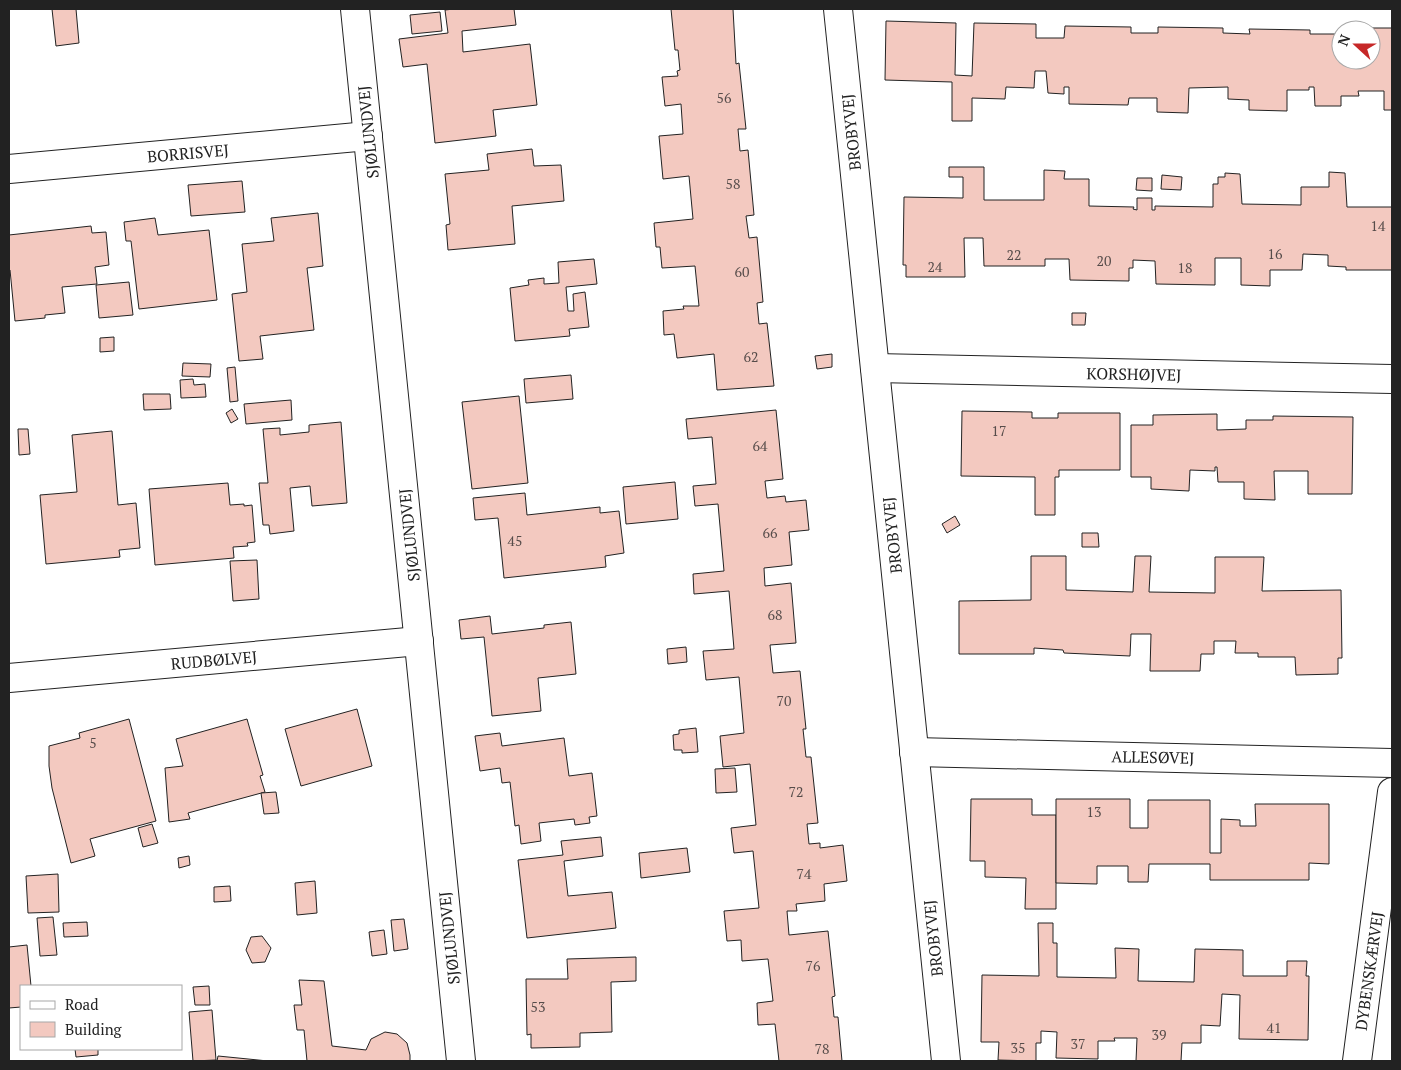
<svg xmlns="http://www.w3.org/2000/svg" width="1401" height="1070" font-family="'PT Serif',serif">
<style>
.building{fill:#f3c9c0;stroke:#222}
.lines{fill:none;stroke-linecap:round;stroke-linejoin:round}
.minor-casing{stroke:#222;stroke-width:30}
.minor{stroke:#fff;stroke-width:28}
.labels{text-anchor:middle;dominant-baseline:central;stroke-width:4;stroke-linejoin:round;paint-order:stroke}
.number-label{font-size:14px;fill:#564c4a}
.street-label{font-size:16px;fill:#222;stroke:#fff}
</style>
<rect width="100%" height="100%" fill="#fff"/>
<g class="building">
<polygon points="52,9 76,9 79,43 56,46"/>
<polygon points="454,9 514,9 516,25 462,31 463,52 530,44 537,105 493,110 496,136 435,143 427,64 403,67 399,39 448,33 445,10"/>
<polygon points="671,9 733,9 736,64 739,63 746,129 738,129 740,151 748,150 754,215 746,216 749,238 757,237 763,302 757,303 759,324 767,323 774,386 717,390 714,354 677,358 674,334 664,335 663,311 684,309 683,306 699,306 695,266 662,268 660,247 656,247 654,223 693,219 689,176 663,179 659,136 683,134 681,104 665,106 662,77 678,76 677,71 680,70 678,50 675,50"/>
<polygon points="440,12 442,31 412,34 410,15"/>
<polygon points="886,21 956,23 955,75 972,76 974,23 1036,24 1036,38 1064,38 1065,26 1131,27 1131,33 1158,33 1158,27 1223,28 1223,33 1250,34 1249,29 1310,30 1310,34 1341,34 1341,60 1371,60 1371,30 1358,30 1358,28 1392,28 1392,110 1384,110 1384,91 1358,91 1359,96 1341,96 1341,106 1315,106 1314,87 1309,87 1309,90 1287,90 1287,111 1249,110 1249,100 1228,99 1228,87 1189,88 1188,113 1157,112 1157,98 1129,98 1128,105 1069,104 1069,87 1064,87 1064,94 1048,93 1046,71 1035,71 1034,88 1006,87 1005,99 972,98 972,121 952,121 952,82 885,80"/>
<polygon points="532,149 534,166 561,165 564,201 512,206 515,244 448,250 446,225 450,224 445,174 489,170 487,154"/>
<polygon points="949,167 984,167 984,200 1044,200 1044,170 1065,171 1064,179 1089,179 1089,206 1134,207 1133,209 1137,210 1137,198 1152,198 1152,210 1155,210 1155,206 1213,207 1213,184 1218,184 1218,177 1225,177 1225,173 1240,174 1242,204 1301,205 1301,187 1329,187 1329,172 1345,173 1347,207 1392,207 1392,270 1346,270 1346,267 1328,266 1328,255 1303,254 1302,270 1270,270 1270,286 1241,285 1241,258 1215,258 1215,285 1156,284 1155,261 1133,260 1133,268 1129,268 1129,281 1070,280 1069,259 1045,259 1045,266 984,266 983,238 964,238 965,277 906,277 906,265 903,265 904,197 963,198 963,177 949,177"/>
<polygon points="1162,175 1182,177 1181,190 1161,189"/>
<polygon points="1137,178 1152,178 1152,191 1136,190"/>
<polygon points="242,181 245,212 191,216 188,185"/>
<polygon points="318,213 323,266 307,268 314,330 260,336 263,359 239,361 232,294 247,292 242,244 274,241 271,218"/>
<polygon points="155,218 158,235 209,230 217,300 139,309 131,241 126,241 124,222"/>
<polygon points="91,226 92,233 106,232 109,265 95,267 97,284 62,287 65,313 45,315 45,318 15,321 10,270 9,270 9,235"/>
<polygon points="594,259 597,284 566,287 568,311 574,311 573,294 585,292 589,327 569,329 570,336 515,341 510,288 529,285 528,280 544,278 544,284 559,283 558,262"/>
<polygon points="129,282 133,315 99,318 96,285"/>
<polygon points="1072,313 1086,313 1085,325 1072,325"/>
<polygon points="114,337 114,351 100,352 100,338"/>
<polygon points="832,354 832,367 817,369 815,356"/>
<polygon points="183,363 211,364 210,377 182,376"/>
<polygon points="235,367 238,401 230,402 227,368"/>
<polygon points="571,375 573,399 526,403 524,379"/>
<polygon points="193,379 194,385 205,384 206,397 181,398 180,380"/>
<polygon points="143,394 170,394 171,409 144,410"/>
<polygon points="519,396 528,483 472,489 462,402"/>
<polygon points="291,400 292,420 246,424 244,404"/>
<polygon points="232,409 238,419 231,423 226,413"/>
<polygon points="776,410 783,479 765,481 767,498 785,496 786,502 806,500 809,530 789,532 792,565 764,568 765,586 791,583 796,643 770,645 773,673 800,671 806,729 803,729 806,757 811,757 818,823 807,824 809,844 820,843 820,848 843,845 847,881 824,884 825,901 796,904 797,911 787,911 789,935 828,931 835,996 832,997 834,1017 838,1017 842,1061 779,1061 775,1024 758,1025 757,1003 773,1001 768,959 742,961 741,940 727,941 724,911 759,908 753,851 734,853 731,828 756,825 750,764 723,767 720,736 744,733 739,677 706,680 703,651 734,649 729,591 694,594 693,574 724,571 718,504 695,506 693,486 716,484 712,437 688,439 686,419"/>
<polygon points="962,411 1032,412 1032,418 1058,418 1058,413 1120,413 1120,470 1059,470 1059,477 1055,477 1055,515 1035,515 1035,477 961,476"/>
<polygon points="1217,414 1217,430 1246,429 1246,420 1273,420 1273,416 1353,417 1352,494 1308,494 1308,471 1274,471 1275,500 1244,499 1244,482 1218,482 1217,467 1215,467 1215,471 1190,470 1189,491 1151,489 1151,477 1131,477 1131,425 1153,425 1153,415"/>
<polygon points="341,422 347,503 312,506 310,486 290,488 294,531 270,534 269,525 263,525 259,483 268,483 263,429 280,428 280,435 309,432 309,425"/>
<polygon points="18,429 28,429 30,454 19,455"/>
<polygon points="112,431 118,505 136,503 140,548 119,550 120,557 46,564 40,495 77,492 72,435"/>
<polygon points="675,482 678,519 626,524 623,487"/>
<polygon points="228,483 230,505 244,504 244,506 252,505 255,542 247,543 248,546 233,547 234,558 155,565 149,489"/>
<polygon points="525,493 527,515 600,507 600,513 619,511 624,553 605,556 606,567 504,578 498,518 475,520 473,498"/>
<polygon points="955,516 960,525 947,533 942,524"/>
<polygon points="1082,533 1098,533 1099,547 1082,547"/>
<polygon points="1031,556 1066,556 1066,590 1133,592 1135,556 1151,556 1149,592 1215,593 1215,557 1264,557 1262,591 1341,590 1342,658 1338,658 1338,674 1296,675 1295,657 1258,657 1258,653 1235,653 1236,641 1214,641 1214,654 1201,654 1200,671 1150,671 1151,634 1131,634 1130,656 1064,653 1063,650 1034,648 1034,654 959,654 959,601 1031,600"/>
<polygon points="257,560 259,599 233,601 230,561"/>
<polygon points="490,616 492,634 544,628 544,625 571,622 576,674 538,678 541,711 492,716 484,637 461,639 459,620"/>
<polygon points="686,647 687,662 668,664 667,649"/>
<polygon points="357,709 372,766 301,786 285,729"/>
<polygon points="129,719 156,821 90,839 95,856 71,863 52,788 49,766 49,746 80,738 79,733"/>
<polygon points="247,719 263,775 260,776 265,792 188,813 190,819 169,822 165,768 183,766 176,739"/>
<polygon points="696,728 698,752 682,753 682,750 674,750 673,735 679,734 679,730"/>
<polygon points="500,733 502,746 564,738 569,776 592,773 597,816 589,817 590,823 575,825 574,819 539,823 541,841 521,844 519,825 515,826 510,782 502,783 500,768 480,771 475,736"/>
<polygon points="735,768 737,792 716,793 715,769"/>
<polygon points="276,792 279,813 264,814 261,793"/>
<polygon points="971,799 1032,799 1032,815 1056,815 1056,909 1025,909 1026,878 985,877 985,861 970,861"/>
<polygon points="1056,799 1130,799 1130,828 1148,828 1148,800 1210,800 1210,853 1221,853 1221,819 1240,820 1240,826 1256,826 1255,804 1329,804 1329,864 1309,863 1309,880 1210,880 1210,864 1149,864 1148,882 1128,882 1128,866 1097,866 1097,884 1056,883"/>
<polygon points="152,824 158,843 143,847 138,828"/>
<polygon points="601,837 603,856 564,861 568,896 612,892 616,928 527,938 518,860 563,855 561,841"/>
<polygon points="687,848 690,872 641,878 639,853"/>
<polygon points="189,856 190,865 179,868 178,858"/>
<polygon points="58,874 59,912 28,913 26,876"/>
<polygon points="315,881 317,913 297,915 295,883"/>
<polygon points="230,886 231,901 214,902 214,887"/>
<polygon points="53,917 57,955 40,956 37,918"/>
<polygon points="404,919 408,949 394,951 391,920"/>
<polygon points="87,922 88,936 64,937 63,923"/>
<polygon points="1038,923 1053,923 1053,943 1057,943 1057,977 1116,978 1115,948 1139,949 1138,981 1194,982 1195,949 1243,950 1243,976 1287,976 1287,961 1307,961 1306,976 1309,976 1308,1040 1239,1039 1240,995 1222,994 1220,1026 1201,1025 1201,1043 1182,1043 1181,1061 1136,1061 1137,1038 1114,1038 1115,1041 1098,1041 1098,1059 1056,1058 1057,1032 1041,1031 1041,1043 1036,1043 1036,1061 998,1060 999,1042 981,1042 982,975 1039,976"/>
<polygon points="384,930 387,954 372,956 369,932"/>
<polygon points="262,936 271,948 265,962 252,963 246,950 251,937"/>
<polygon points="27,945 31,986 21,986 21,1007 9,1008 9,947"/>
<polygon points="636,957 636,981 611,982 612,1032 580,1033 580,1047 531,1048 531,1034 527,1035 526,979 568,979 567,959"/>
<polygon points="299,980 324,981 332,1046 366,1050 371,1039 385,1032 397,1034 407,1043 410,1055 410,1061 307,1061 304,1030 297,1030 294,1005 302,1005"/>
<polygon points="209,986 210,1005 195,1005 193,987"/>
<polygon points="212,1010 216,1060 193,1061 189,1012"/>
<polygon points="75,1049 98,1049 98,1055 76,1057"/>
<polygon points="218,1056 268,1061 217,1061"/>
</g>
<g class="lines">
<defs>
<g id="minor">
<polyline points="355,9 461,1061"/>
<polyline points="838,9 946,1061"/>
<polyline points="9,169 368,136"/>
<polyline points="875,368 1392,379"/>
<polyline points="9,678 419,641"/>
<polyline points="914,752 1392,763"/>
<polyline points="1357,1061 1392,792"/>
</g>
</defs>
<use href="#minor" class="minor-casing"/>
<use href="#minor" class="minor"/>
</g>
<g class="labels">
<g class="number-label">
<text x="724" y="97">56</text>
<text x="733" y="183">58</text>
<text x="1378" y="225">14</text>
<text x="1275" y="253">16</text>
<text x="1014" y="254">22</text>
<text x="1104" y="260">20</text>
<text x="935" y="266">24</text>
<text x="1185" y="267">18</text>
<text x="742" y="271">60</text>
<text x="751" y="356">62</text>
<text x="999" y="430">17</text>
<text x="760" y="445">64</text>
<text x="770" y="532">66</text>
<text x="515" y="540">45</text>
<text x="775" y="614">68</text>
<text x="784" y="700">70</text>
<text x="93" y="742">5</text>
<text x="796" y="791">72</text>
<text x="1094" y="811">13</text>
<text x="804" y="873">74</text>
<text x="813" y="965">76</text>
<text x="538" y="1006">53</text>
<text x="1274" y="1027">41</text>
<text x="1159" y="1034">39</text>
<text x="1078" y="1043">37</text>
<text x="1018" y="1047">35</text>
<text x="822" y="1048">78</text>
</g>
<g class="street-label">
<text transform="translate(368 132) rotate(-96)">SJØLUNDVEJ</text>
<text transform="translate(851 132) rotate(-96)">BROBYVEJ</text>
<text transform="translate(188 153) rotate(-5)">BORRISVEJ</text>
<text transform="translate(1134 374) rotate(1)">KORSHØJVEJ</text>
<text transform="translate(409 535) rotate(-96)">SJØLUNDVEJ</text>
<text transform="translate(892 535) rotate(-96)">BROBYVEJ</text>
<text transform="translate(214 660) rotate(-5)">RUDBØLVEJ</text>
<text transform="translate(1153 757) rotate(1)">ALLESØVEJ</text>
<text transform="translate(449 938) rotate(-96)">SJØLUNDVEJ</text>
<text transform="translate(933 938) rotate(-96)">BROBYVEJ</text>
<text transform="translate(1369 971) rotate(-82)">DYBENSKÆRVEJ</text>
</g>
</g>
<rect width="1401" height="1070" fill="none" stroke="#222222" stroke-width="20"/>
<rect x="20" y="985" width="162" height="65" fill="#ffffff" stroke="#a7a7a7"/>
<rect x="30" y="1001" width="25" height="8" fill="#ffffff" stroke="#a7a7a7"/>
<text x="65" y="1010" font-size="15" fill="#222222">Road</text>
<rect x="30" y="1022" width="25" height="15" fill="#f3c9c0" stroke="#a7a7a7"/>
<text x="65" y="1035" font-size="15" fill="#222222">Building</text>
<g transform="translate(1356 45) rotate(291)"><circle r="24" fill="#ffffff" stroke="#a7a7a7"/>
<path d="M0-4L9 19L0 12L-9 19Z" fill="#c62828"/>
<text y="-8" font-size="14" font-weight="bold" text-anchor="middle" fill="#222222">N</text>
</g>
</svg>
